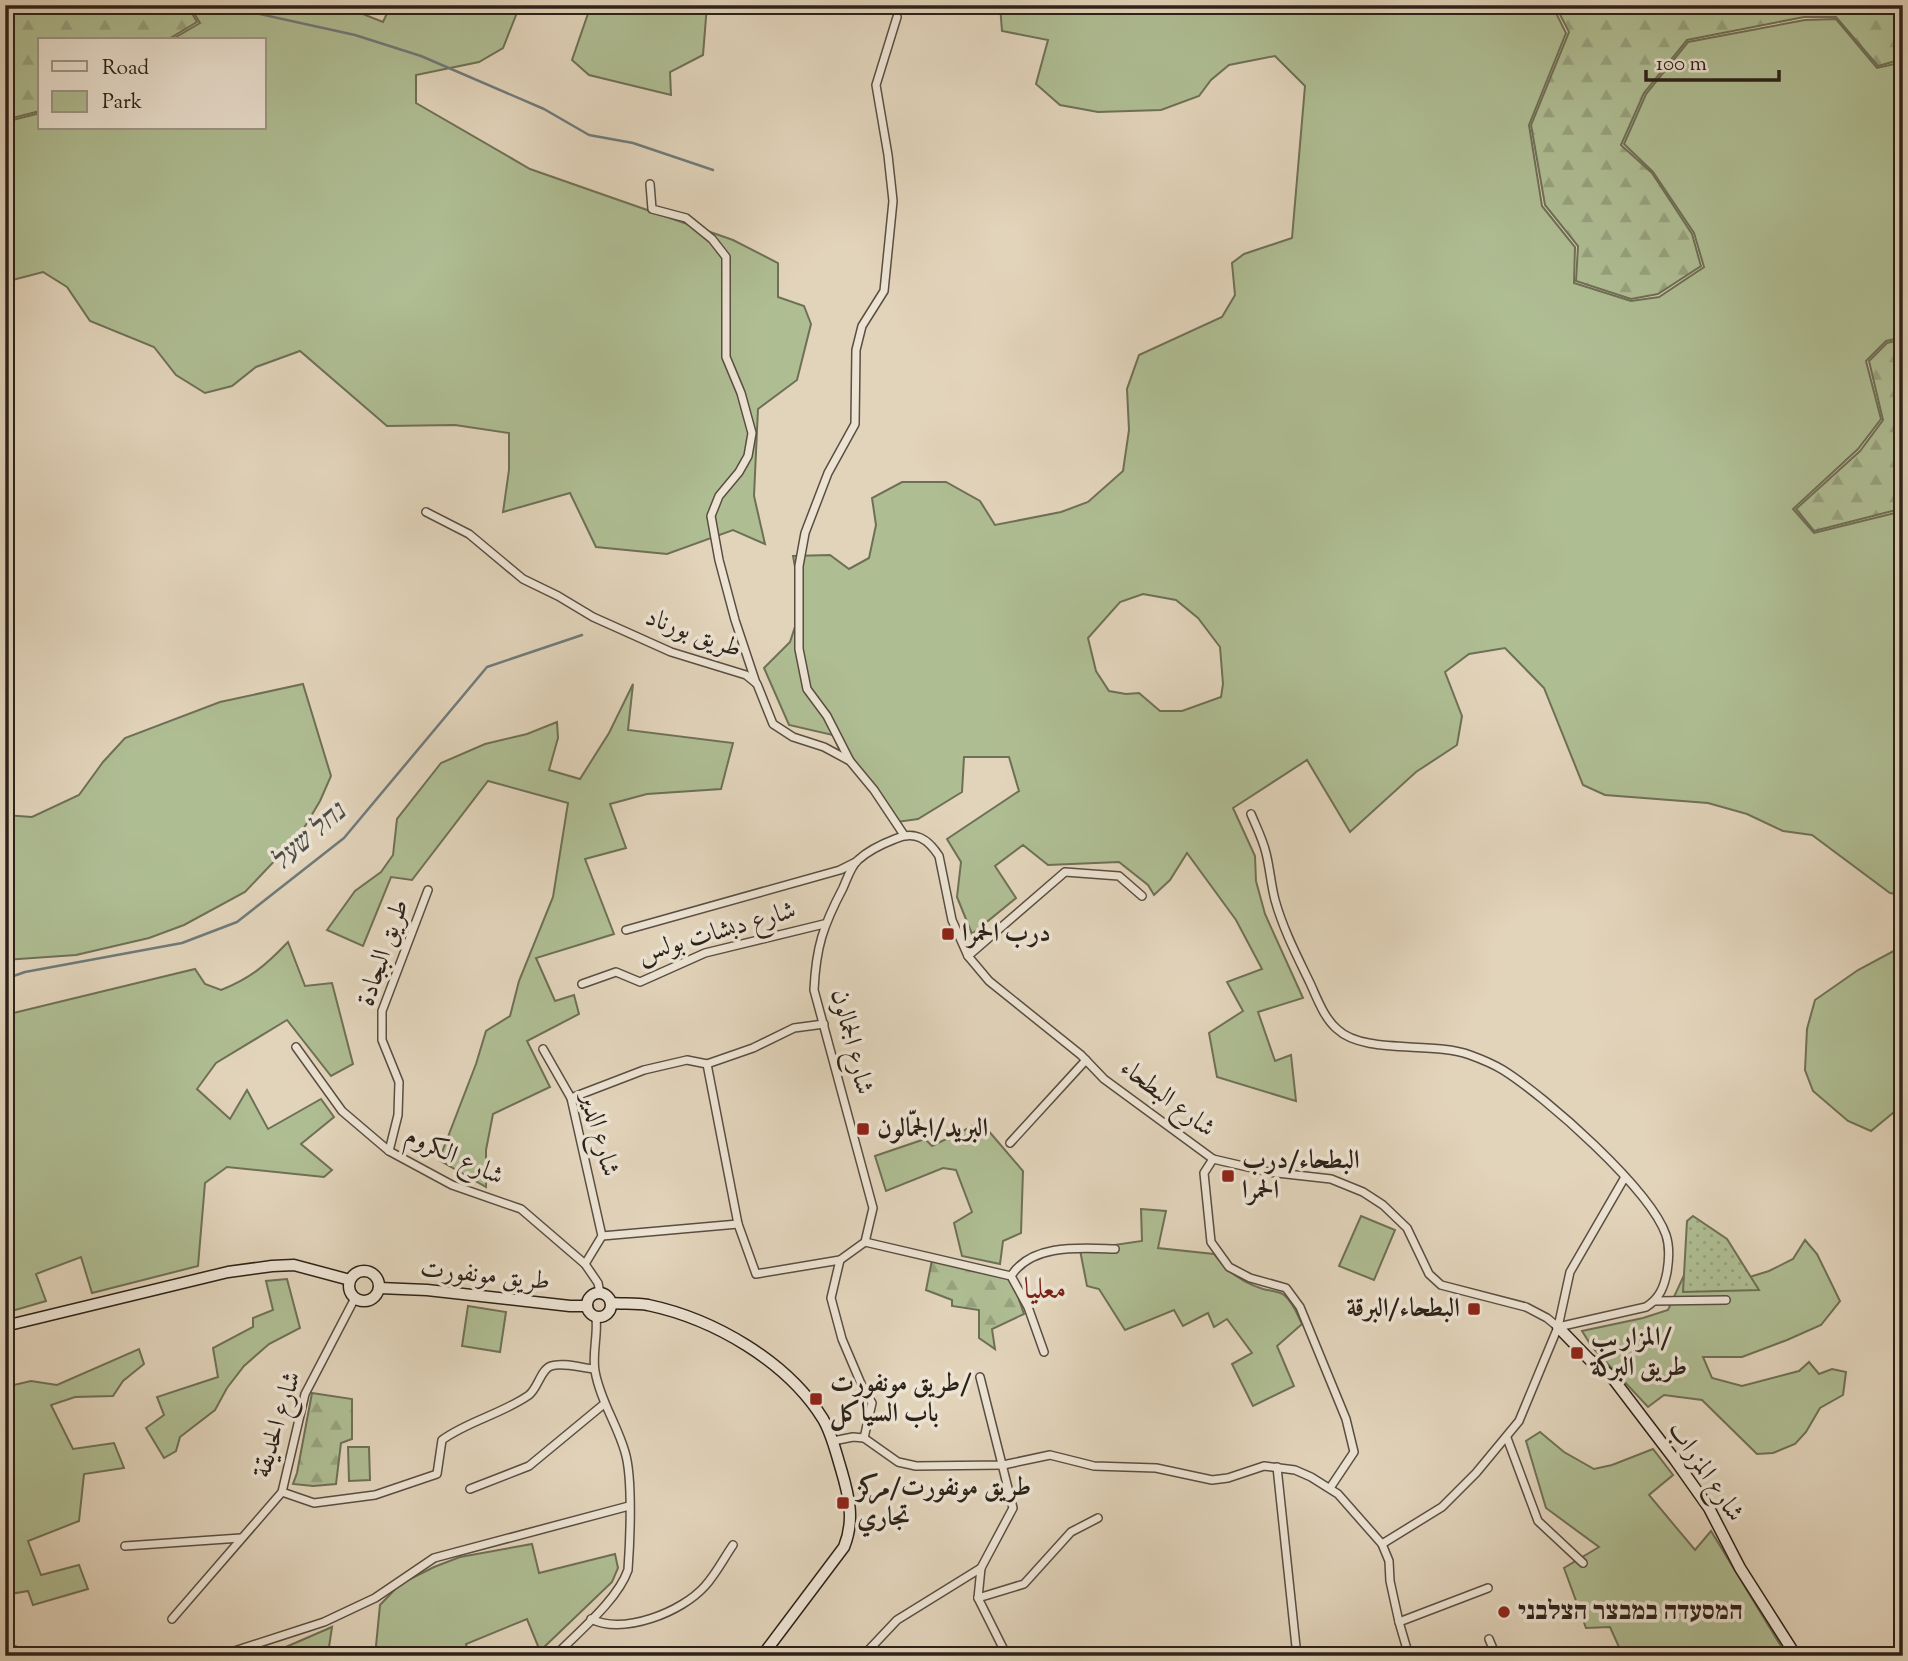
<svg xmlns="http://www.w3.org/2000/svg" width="1908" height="1661" font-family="'Sorts Mill Goudy',Amiri,'Frank Ruhl Libre',serif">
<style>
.green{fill:#afbd93;stroke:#6e7056;stroke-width:2;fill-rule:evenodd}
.forest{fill:url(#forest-firs);stroke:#6e7056;stroke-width:2}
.park{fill:url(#park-dots);stroke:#6e7056;stroke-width:2}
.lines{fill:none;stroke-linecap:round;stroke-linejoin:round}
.stream{stroke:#6f7a7b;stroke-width:2.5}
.street-casing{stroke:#5a4e42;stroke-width:10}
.secondary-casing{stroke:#2c2219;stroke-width:13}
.street{stroke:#ece3d3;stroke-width:7}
.secondary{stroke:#ece3d3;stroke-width:10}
.poi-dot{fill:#8f2418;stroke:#ece3d3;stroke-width:2.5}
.labels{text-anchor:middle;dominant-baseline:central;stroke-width:7;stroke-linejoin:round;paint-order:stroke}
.street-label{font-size:26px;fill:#2c2219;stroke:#ece3d3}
.poi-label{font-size:26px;font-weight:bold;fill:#2c2219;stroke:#ece3d3;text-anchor:start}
.water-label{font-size:28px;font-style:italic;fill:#4d4e4a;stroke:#ece3d3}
.quarter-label{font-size:30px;fill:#7a1f14;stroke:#ece3d3}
</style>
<defs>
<pattern id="forest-firs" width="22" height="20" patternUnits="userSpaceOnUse" patternTransform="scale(1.75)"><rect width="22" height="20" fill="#afbd93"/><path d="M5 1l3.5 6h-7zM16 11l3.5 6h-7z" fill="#97a27e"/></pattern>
<pattern id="park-dots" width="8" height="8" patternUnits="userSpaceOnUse" patternTransform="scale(1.75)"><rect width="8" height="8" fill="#afbd93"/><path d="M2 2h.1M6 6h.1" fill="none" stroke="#97a27e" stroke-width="1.8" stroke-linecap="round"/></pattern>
</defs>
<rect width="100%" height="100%" fill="#e2d4bb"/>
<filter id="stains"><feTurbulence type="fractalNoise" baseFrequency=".00286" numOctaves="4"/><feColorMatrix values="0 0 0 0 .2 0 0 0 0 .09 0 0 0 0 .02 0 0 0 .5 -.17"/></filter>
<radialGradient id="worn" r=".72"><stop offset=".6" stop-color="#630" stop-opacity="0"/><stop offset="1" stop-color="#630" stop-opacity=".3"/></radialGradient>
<g class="green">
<polygon points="189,5 340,5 383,22 391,5 520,5 503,48 479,62 416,75 416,103 530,169 733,240 778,263 778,297 804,306 811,324 797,380 758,409 754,496 765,544 733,530 667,554 596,547 570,493 503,512 509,470 509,433 455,425 387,426 300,351 256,367 232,386 205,393 176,375 154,347 90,321 67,287 43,272 5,282 5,122 40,113 40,128 264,128 264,40 171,40 200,23"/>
<polygon points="591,5 707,5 703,55 670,72 671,95 589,75 572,60"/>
<path d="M1000,5h552l14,28 -37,92 13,81 33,41 -1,36 57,18 28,-4 45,-30 -10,-34 -41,-61 -29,-28 22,-50 42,-52 117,-22 31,-1 41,49 26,-6v275l-17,4 -20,20 15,58 -23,30 -65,60 21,24 85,-21 4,7v376l-13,-2 -78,-58 -29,-4 -36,-17 -39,-11 -103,-8 -22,-10 -39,-97 -39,-40 -36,6 -24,18 17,44 -5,29 -41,27 -66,60 -43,-72 -74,48 22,48 1,25 9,33 38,84 -45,14 17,49 16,-6 5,46 -79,-24 -8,-44 34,-22 -16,-29 35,-13 -26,-49 -49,-67 -17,27 -16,15 -6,-10 -29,-23 -71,3 -25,-20 -28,21 21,32 -44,36 -15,-37 4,-35 -14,-23 72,-48 -10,-34h-45l-2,35 -44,27 -21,3 -55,-66 -9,-21 -44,-10 -25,-57 26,-26 12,-37 -9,-49 37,-1 19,14 20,-11 7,-33 -4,-27 30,-16h44l34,19 15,24 66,-13 27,-10 35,-31 6,-41 -2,-41 12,-34 83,-38 13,-22 -3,-32 12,-9 48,-16 13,-152 -30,-30 -46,9 -18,15 -12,16 -38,14 -63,2 -38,-7 -24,-21 12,-44 -46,-9zM1143,594l33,6 22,18 22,29 3,37 -2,13 -39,14h-22l-21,-18 -13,1 -17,-3 -13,-20 -8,-33 32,-36z"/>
<polygon points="303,684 331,776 320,801 301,833 245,892 184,925 149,938 76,955 5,960 5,815 32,817 79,795 103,762 125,738 220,702"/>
<polygon points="633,684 628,730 733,743 721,789 647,794 610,804 626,848 585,859 614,934 536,958 555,1001 574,995 579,1014 527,1041 550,1087 493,1114 486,1150 486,1187 439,1160 476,1064 486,1031 510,1016 519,981 553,897 568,803 488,781 412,880 391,877 363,946 327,930 355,891 381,872 393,855 397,819 441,763 485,744 527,734 557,722 558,738 549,770 580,779 609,733"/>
<path d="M288,942l17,44 27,-3 21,81 -22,12 -44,-56 -71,43 -19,26 33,30 17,-29 21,39 53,-30 13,18 -33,27 31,26 -8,7 -97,-10 -22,16 -7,83 -106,27 -11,-36 -45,17 10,27 -41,12v-298l190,-46 10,15 16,6c30,-12 45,-25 67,-48z"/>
<polygon points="1903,946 1903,1086 1899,1108 1871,1131 1848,1121 1813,1091 1805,1070 1807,1029 1815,1000 1858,970"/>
<polygon points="981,1122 1023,1171 1021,1233 1003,1241 1000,1264 962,1256 954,1223 972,1212 956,1170 943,1168 886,1191 875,1156 925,1139 932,1146"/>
<path d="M1141,1209l25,2 -8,37 56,6c12,17 30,29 49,35 7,2 16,2 21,6 9,7 13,19 18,29l-25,22 17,40 -41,20 -21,-42 20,-11 -25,-34 -13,8 -6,-14 -25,13 -9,-16 -49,20 -26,-41 -12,-3 -7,-36 62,-9z"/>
<polygon points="1361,1216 1395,1230 1374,1280 1339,1266"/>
<polygon points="1805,1240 1817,1254 1840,1301 1821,1325 1787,1340 1742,1357 1703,1357 1712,1378 1742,1386 1799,1371 1809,1362 1819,1374 1832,1369 1846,1372 1843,1395 1820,1408 1806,1432 1795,1444 1773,1453 1757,1454 1702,1400 1664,1395 1648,1407 1592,1347 1582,1331 1643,1318 1668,1310 1685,1273 1743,1279 1769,1271 1793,1259"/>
<polygon points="287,1279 300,1328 269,1344 244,1366 227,1388 215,1410 180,1437 176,1451 164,1458 146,1428 164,1415 157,1397 218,1377 213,1348 253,1327 253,1318 273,1310 266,1281"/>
<polygon points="468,1306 506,1312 500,1352 462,1346"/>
<polygon points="139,1349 144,1364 123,1381 113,1396 75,1397 51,1405 73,1449 114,1443 124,1468 84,1474 79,1521 28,1541 41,1575 79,1565 88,1589 33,1605 28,1591 5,1595 5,1387 31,1381 57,1385"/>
<polygon points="1540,1432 1564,1452 1594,1469 1612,1465 1653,1449 1673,1475 1649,1495 1695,1550 1711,1531 1787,1656 1623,1656 1610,1627 1586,1628 1564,1568 1599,1547 1546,1508 1526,1441"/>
<polygon points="369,1447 370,1480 349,1481 348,1447"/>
<polygon points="532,1544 539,1573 615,1554 618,1568 612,1582 540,1651 527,1619 466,1644 469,1656 375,1656 380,1605 400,1584 434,1567 460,1557"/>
<polygon points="332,1627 329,1647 283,1653 282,1656 265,1656"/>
</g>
<g class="forest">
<polygon points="5,5 187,5 197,22 167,40 40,40 40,111 5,120"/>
<polygon points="1555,5 1903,5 1903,59 1878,66 1836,17 1804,17 1687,40 1644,93 1621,145 1652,173 1692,234 1701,266 1658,294 1631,299 1576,281 1578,246 1545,205 1531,125 1569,32"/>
<polygon points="1903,339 1903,514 1900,509 1814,531 1796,509 1860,451 1883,420 1869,361 1887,343"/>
<polygon points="932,1260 1007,1278 1015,1288 1024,1314 992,1329 995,1349 979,1338 979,1310 952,1306 952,1300 926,1290"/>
<polygon points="312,1393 352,1399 352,1439 341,1443 336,1484 313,1486 293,1484 297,1473"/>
</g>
<polygon class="park" points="1693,1216 1727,1239 1759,1290 1683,1292 1687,1221"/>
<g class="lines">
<g class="stream">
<polyline points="137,5 180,11 237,9 355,35 421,56 544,109 589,135 633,143 713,170"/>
<polyline points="5,979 25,972 182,943 237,922 344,838 487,667 582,635"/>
</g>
<defs>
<g id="street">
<polyline points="650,184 652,209 686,218 712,239 726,257 726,357 741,393 752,433 748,456 739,472 719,496 711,516 719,560 735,620 756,683"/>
<polyline points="426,512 469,534 523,579 558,596 593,617 671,652 746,675 757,684 773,724 793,737 824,747 850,761 874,790 904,835"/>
<polyline points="850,761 827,716 807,689 799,649 799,566 805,533 828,473 855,424 856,350 862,326 884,291 893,201 888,155 876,85 897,17"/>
<polyline points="626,930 840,870 856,862"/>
<polyline points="968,956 1065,872 1119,876 1142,896"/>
<polyline points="582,984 616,972 640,982 705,953 824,924"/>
<polyline points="296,1047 342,1111 389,1151 452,1185 521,1209 585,1264 598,1283 600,1293"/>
<polyline points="543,1049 571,1098 602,1236 585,1264"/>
<polyline points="707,1064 738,1224 756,1274 840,1260"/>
<polyline points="571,1098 644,1070 687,1060 707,1064 753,1048 794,1028 824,1024"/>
<polyline points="1010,1143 1086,1060"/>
<polyline points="389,1151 398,1115 399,1082 382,1040 382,1011 428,890"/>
<polyline points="1213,1159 1204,1173 1211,1242 1229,1267 1250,1278 1286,1288 1300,1307 1346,1419 1354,1452 1330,1488"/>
<polyline points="602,1236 738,1224"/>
<polyline points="865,1242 1011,1276 1028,1307 1044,1352"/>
<path d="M1011,1276c21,-33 71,-28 104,-27"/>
<polyline points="1655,1301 1726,1300"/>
<path d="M864,1438l8,-35 -10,-17 -20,-47 -11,-41 9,-38 25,-18 8,-34 -59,-218c2,-43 9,-64 29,-102 4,-9 8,-22 15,-28 11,-10 24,-16 37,-21 20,-9 33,0 44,17l13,64 16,36 21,25 92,74 23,24 109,80 56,13 62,7 32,13 20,13 24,23 22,46 12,11 85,22 21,11 11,9 88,-20c14,-9 18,-20 21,-35 2,-12 3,-25 -1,-37 -16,-46 -120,-138 -163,-165 -10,-6 -22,-11 -33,-15 -38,-14 -106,0 -133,-26 -13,-11 -20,-31 -27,-46 -13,-27 -27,-54 -35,-83 -4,-15 -5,-31 -9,-47 -3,-13 -10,-27 -15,-39"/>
<polyline points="1507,1438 1538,1521 1583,1563"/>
<polyline points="833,1441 853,1437 864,1438 898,1462 916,1466 1003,1465 1050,1455 1094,1466 1156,1468 1212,1480 1228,1478 1264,1466 1295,1470 1311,1477 1338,1494 1382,1544 1389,1561 1390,1581 1399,1622 1409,1656"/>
<polyline points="1277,1467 1297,1656"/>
<polyline points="470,1489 529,1466 604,1404"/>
<path d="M282,1492l32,11 61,-8 62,-21 5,-34c26,-19 60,-26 87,-45 9,-7 12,-26 22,-29 11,-4 31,2 43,3"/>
<polyline points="1382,1544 1442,1507 1476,1473 1519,1421 1558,1327 1570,1272 1625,1177"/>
<polyline points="125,1546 241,1538"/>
<polyline points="981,1568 978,1598 1007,1656"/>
<polyline points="978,1598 1024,1584 1071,1532 1098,1518"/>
<polyline points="172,1619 282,1492 305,1394 355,1298"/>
<path d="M591,1619c33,16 91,-7 114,-33 11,-12 19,-28 28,-41"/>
<polyline points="1399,1622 1488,1588"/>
<polyline points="1489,1639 1496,1656"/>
<polyline points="5,1647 32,1656"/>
<polyline points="222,1655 324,1622 375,1598 434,1558 629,1506"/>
<path d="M555,1656c23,-24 62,-55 73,-86 2,-28 5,-92 -3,-118 -8,-28 -25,-52 -30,-81 -3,-17 3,-36 1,-53"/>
<polyline points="863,1656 897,1620 981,1568 1013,1508 980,1377"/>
</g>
<g id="secondary">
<circle cx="364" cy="1286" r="15"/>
<polyline points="379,1288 427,1290 570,1306 587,1306"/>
<circle cx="599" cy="1305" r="12"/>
<path d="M611,1303c12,1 26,0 37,2 66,14 139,56 175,114 9,15 13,34 18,50 8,27 14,51 3,78l-82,109"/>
<polyline points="5,1326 228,1272 272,1266 294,1265 350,1280"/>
<polyline points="1558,1327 1589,1359 1611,1376 1675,1460 1709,1508 1740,1568 1796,1656"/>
</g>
</defs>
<use href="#street" class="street-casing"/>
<use href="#secondary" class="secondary-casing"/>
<use href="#street" class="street"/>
<use href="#secondary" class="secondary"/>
</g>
<g class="poi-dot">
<rect x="941" y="927" width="14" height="14" rx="3.5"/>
<rect x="856" y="1122" width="14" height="14" rx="3.5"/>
<rect x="1221" y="1169" width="14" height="14" rx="3.5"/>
<rect x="1467" y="1302" width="14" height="14" rx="3.5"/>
<rect x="1570" y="1346" width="14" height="14" rx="3.5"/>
<rect x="809" y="1392" width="14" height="14" rx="3.5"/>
<rect x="836" y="1496" width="14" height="14" rx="3.5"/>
<circle cx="1504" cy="1612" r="7"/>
</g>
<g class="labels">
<g class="street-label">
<text transform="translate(693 634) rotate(20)">طريق بورناد</text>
<text transform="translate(717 933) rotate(-16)">شارع دبشات بولس</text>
<text transform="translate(384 953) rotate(-71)">طريق البجادة</text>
<text transform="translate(851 1042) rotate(76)">شارع الجمالون</text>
<text transform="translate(1167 1099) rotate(37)">شارع البطحاء</text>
<text transform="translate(599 1135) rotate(75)">شارع الدير</text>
<text transform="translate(454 1157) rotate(25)">شارع الكروم</text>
<text transform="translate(485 1276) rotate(6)">طريق مونفورت</text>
<text transform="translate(278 1425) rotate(-73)">شارع الحديقة</text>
<text transform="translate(1705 1472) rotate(56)">شارع المزراب</text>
</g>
<g class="poi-label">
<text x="962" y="934">درب الحمرا</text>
<text x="877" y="1129">البريد/الجمّالون</text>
<text x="1242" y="1161">البطحاء/درب<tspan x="1242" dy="30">الحمرا</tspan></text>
<text x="1460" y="1309" text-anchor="end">البطحاء/البرقة</text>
<text x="1591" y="1338">المزاريب/<tspan x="1591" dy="30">طريق البركة</tspan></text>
<text x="830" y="1384">طريق مونفورت/<tspan x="830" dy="30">باب السياكل</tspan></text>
<text x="857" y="1488">طريق مونفورت/مركز<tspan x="857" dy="30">تجاري</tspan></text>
<text x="1518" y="1612">המסעדה במבצר הצלבני</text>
</g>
<g class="water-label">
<text transform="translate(309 838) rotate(-41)">נחל שעל</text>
</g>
<g class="quarter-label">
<text x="1045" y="1290">معليا</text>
</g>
</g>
<rect width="1908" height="1661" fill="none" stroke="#e2d4bb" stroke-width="28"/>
<rect x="7" y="7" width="1894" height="1647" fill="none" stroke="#2c2219" stroke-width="3.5"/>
<rect x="14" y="14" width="1880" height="1633" fill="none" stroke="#2c2219" stroke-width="2"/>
<rect x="38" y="38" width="228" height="91" fill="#ece3d3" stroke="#9f9689" stroke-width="2"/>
<rect x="52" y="61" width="35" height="10" fill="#ece3d3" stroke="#9f9689" stroke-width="2"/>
<text x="102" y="74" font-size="21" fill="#2c2219">Road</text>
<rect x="52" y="91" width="35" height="21" fill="#afbd93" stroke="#9f9689" stroke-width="2"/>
<text x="102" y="108" font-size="21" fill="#2c2219">Park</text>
<path d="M1646 70v10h133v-10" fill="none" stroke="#2c2219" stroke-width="3.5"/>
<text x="1656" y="70" font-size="21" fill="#2c2219" stroke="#ece3d3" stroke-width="5" paint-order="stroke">100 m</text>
<rect width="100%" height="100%" filter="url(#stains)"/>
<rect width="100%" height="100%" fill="url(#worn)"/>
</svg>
